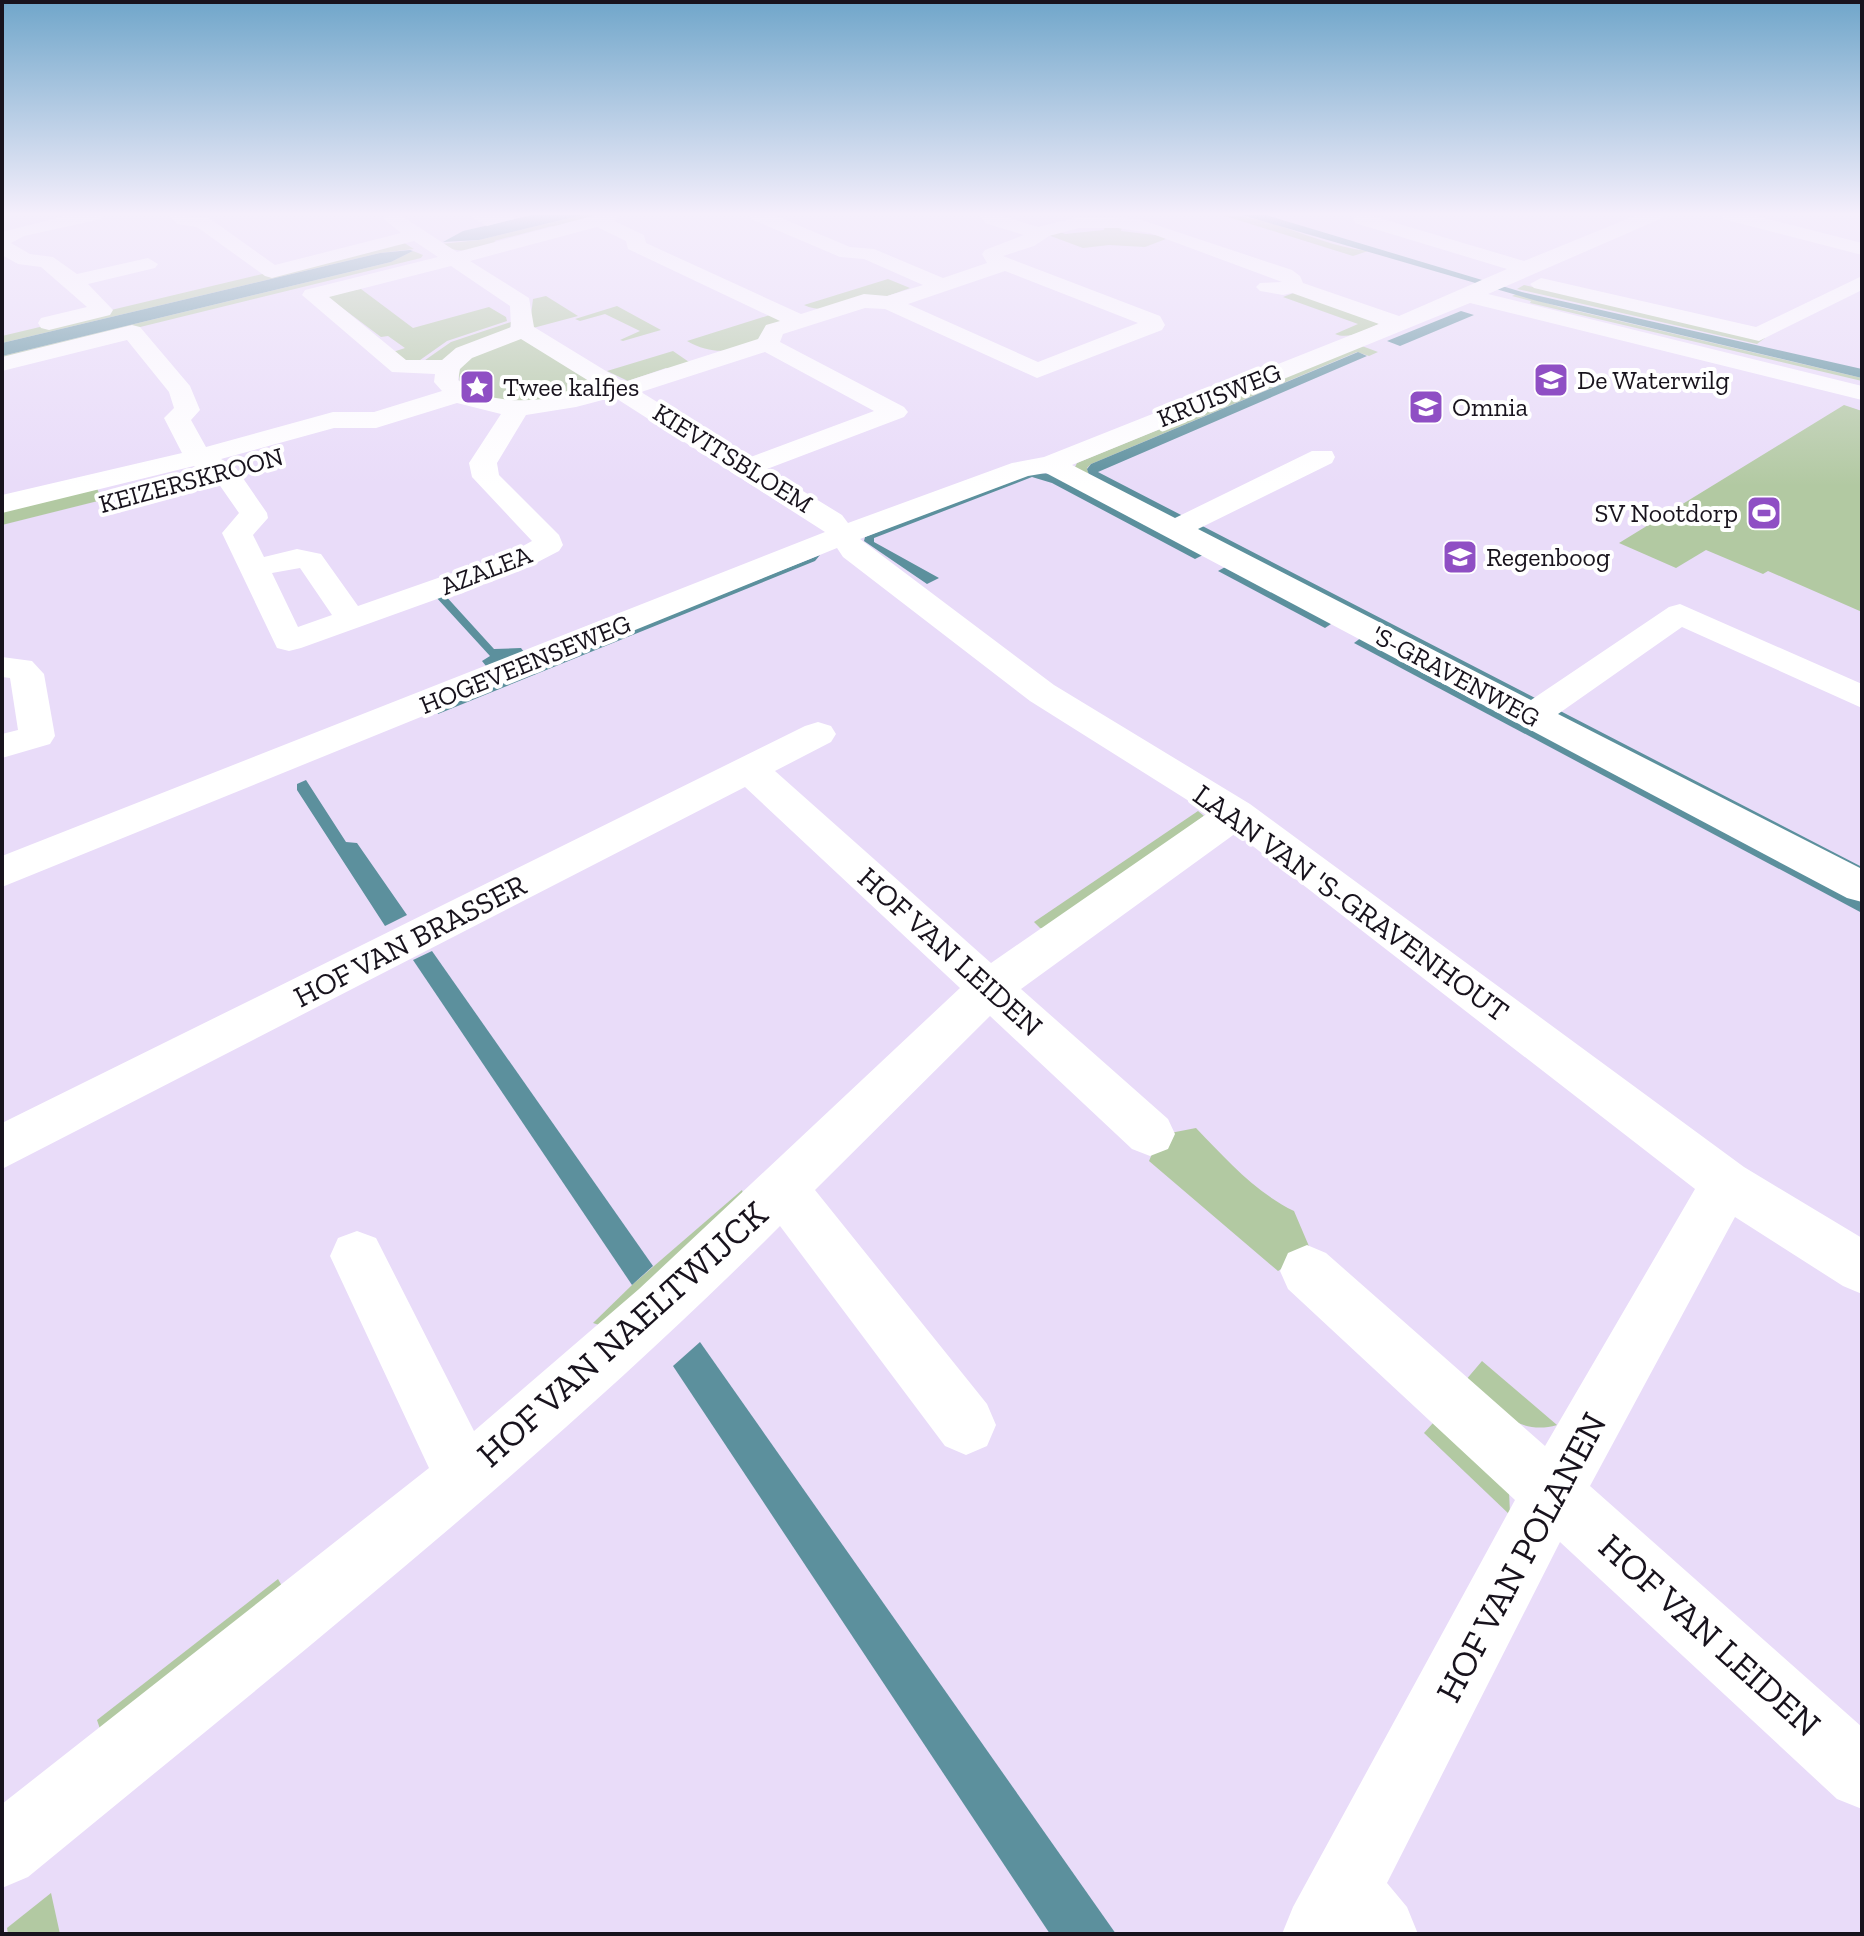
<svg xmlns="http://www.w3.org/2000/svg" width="1864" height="1936" font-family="'Zilla Slab',serif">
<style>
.green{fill:#b2c9a2}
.water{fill:#5c909d}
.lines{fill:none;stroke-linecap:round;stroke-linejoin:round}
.minor{fill:#fff;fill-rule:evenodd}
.labels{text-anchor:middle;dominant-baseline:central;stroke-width:8;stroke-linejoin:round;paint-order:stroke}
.far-poi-label{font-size:26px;fill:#18131d;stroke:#fff;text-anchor:start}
.far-street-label{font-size:26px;fill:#18131d;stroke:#fff}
.street-label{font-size:30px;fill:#18131d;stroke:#fff}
.near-street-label{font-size:36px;fill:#18131d;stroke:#fff}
</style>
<rect width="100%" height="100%" fill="#e9dcf9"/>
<g class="green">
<path d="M582,215h18l-4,5 -38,9 -6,-3 -58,15 5,3c-21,5 -39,12 -58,0l38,-4z"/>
<path d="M1222,215c50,0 96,31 146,36l-15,5z"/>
<polygon points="1105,226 1122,226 1121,231 1171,237 1145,247 1109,245 1083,248 1048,235 1057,230 1065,234 1104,230"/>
<polygon points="401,241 414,249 380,253 2,343 2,336"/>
<polygon points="413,251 423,255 421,258 2,361 2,356 391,262"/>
<path d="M888,279l22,9c-27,10 -80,30 -106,17z"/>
<polygon points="1524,285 1745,336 1765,338 1757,344 1517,289"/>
<polygon points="361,289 413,328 489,307 506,317 507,321 447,341 413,365 393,352 405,348 388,336 381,337 325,295"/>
<path d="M1296,292l80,29 3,3c-14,6 -30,16 -44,10l23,-10 -75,-27z"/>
<polygon points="1516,294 1560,307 1862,378 1862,381 1530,303 1531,301 1512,296"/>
<polygon points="546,296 578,316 533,328 530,323 533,299"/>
<polygon points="617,306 661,330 623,341 620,340 640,331 605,314 580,321 575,319"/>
<path d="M776,313l12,5c-31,27 -62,45 -101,23z"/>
<polygon points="511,322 510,329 443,363 418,365 451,342"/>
<polygon points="523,335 604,386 548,402 491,400 460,384 458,368 465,360"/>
<polygon points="1362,346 1378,352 1369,356 1357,352 1091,464 1087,468 1089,475 1074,469 1077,463"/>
<polygon points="673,351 689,362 670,370 666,368 628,381 607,371"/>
<polygon points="1844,405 1862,411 1862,612 1768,571 1763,574 1706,550 1676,568 1619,543"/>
<polygon points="96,486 102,500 2,525 2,509"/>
<polygon points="1198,811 1204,816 1049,929 1040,928 1034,922"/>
<path d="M1196,1128c30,31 59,64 98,83l17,40 -33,20 -129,-110 11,-26z"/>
<polygon points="742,1190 747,1205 608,1328 593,1323 632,1285"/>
<path d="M1482,1361l75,64c-40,12 -65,-20 -92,-44z"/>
<polygon points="1442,1413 1509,1490 1510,1515 1424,1433"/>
<polygon points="278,1579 286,1593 102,1735 97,1720"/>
<polygon points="51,1893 60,1934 8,1934 7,1928"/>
</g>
<g class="water">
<polygon points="532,215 582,215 479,240 443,242 463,231"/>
<polygon points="1242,215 1266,215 1522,292 1862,369 1862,378 1537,301"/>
<polygon points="410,250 413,251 391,262 2,356 2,343 380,253"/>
<polygon points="1461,311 1474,315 1400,346 1387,341"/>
<polygon points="1358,352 1367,356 1098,472 1862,867 1862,879 1089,475 1087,469 1091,464"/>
<polygon points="1027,472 1053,474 1205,554 1195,559 1052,483 1032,477 874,538 874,542 939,578 927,584 864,541 865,537"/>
<polygon points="820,555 815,561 438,714 435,708"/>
<polygon points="1227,566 1334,622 1325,628 1218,571"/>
<polygon points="443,593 494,649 521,648 524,652 486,666 482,661 490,656 435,596"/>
<polygon points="1362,637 1862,901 1862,913 1354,643"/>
<polygon points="306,780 346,842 357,843 407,915 385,926 297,790 297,784"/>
<polygon points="432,951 653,1266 632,1285 413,960"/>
<polygon points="700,1342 1116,1934 1050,1934 673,1366"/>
</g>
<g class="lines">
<g class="minor">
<polygon points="69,215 103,215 101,219 24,236 11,243 30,254 53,257 77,274 148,258 158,264 155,268 88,284 113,310 110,315 49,330 41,328 38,323 41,318 87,307 41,267 18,264 2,255 2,232"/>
<path d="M168,215l41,3 66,47 126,-32 -17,-14 3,-4h13l57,37 139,-37h23l-5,6 30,14 2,8 155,71 63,-20 23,2 36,-11 -59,-26 -24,-2 -89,-38 -2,-4h25l76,32 24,2 69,29 44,-15 -5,-9 3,-4 39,-15 -39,-12 -5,-8h19l39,12 41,-10 59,2 154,51 8,6 3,7 96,33 108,-47 -152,-46 -2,-4 2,-4h14l155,46 113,-46h25l-2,4 -172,75 374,92v14l-392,-97 -398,162 103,53 137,-67h20l3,6 -3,6 -134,66 333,171 138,-93 11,-3 182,80v24l-180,-81 -124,87 304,155v33l-15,-4 -801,-425 -18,3 -168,63 194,146 196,119 494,363 118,71v56l-19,-8 -108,-69 -145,269 272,241v82l-25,-10 -277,-257 -173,341 20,24 11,27h-136l11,-27 222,-407 -227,-211 -8,-18 8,-18 19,-8 19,8 219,193 150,-257 -459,-356 -215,156 147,130 7,15 -7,15 -18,7 -18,-7 -142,-133 -175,174 172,214 9,21 -9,21 -21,9 -21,-9 -165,-220c-235,235 -496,440 -752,651l-26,11v-84l427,-336 -99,-212 8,-18 19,-7 19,7 98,193 165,-142 321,-301 -215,-201 -743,382v-46l803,-397 13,-4 13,4 5,8 -5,8 -56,29 216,192 217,-150 -178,-112 -187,-144 -6,-9 -835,339v-31l823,-324 -211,-135 -38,10 -50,8 -29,48 2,12 60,60 4,10 -4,6 -25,13 -233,84 -12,3 -12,-3 -55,-115 17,-20 -23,-33 -22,-14 -192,47v-18l180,-42 -18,-35 10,-10 -5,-16 -42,-52 -125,31v-14l130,-32 8,2 50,59 10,24 -9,10 15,27 127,-35h41l68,-21 -8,-9 1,-8 -43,-2 -90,-77 3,-5 133,-33 -24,-16 -142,37 -7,-2 -68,-49 -20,-3zM597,227l29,14 2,8 152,72 -14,4 -8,14 -134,43 -90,-55 -5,-29 -59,-37zM1079,228h39l32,5 132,49 -22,1 -4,4 4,4 23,4 9,-2 87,31 -335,133 -32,6 -164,60 -6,-8 -75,-46 137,-52 4,-5 -4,-5 -124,-65 3,-8 82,-26 20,1 152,69 125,-48 3,-5 -5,-9 -157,-60 31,-10 15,-10zM451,266l59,40 1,21 -55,21 -14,12h-36l-77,-63zM1005,271l133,52 -100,39 -130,-58zM521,339l76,47c-43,14 -101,26 -139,-6l2,-11 12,-11zM765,352l109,59 -126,47 -107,-66zM457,403l44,11 -32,49 3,14 60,64 -20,11 -154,54 -37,-52 -24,-5 -33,8 -11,-22 15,-17 -1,-5 -31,-45 -15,-9 113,-31h42zM300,568l32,47 -34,12 -26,-54z"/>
<polygon points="469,215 516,215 514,219 487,226"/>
<polygon points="1721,215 1752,215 1862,243 1862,255 1723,219"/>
<polygon points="1862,276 1862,290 1759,341 1534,288 1530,284 1541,278 1756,327"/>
<polygon points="2,657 32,661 44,674 55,736 50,744 2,758 2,734 18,730 10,678 2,677"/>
</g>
</g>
<linearGradient id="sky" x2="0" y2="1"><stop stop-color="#70a6ca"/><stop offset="0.44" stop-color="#f5effc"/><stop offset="1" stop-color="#f5effc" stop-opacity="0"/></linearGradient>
<rect width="1864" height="486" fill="url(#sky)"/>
<defs>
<symbol id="school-square" viewBox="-11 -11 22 22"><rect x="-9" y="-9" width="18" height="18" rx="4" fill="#8f4fc4" stroke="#fff"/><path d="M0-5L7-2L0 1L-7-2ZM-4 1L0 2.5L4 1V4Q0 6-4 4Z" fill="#fff"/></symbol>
<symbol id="sight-square" viewBox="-11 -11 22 22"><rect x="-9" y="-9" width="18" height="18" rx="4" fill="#8f4fc4" stroke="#fff"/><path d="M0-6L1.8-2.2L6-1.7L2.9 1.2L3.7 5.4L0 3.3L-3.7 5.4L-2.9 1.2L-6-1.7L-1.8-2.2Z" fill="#fff"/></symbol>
<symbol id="stadium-square" viewBox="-11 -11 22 22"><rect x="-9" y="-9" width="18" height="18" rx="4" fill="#8f4fc4" stroke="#fff"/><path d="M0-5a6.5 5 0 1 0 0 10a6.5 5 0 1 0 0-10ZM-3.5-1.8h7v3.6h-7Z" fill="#fff"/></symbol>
</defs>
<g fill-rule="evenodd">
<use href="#school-square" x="1531" y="360" width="40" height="40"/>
<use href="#sight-square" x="457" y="367" width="40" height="40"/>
<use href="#school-square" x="1406" y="387" width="40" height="40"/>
<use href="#stadium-square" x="1744" y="493" width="40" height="40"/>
<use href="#school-square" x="1440" y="537" width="40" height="40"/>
</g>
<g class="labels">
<g class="far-poi-label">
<text x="1577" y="380">De Waterwilg</text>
<text x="503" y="387">Twee kalfjes</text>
<text x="1452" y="407">Omnia</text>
<text x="1738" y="513" text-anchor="end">SV Nootdorp</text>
<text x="1486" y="557">Regenboog</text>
</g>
<g class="far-street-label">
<text transform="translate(1219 395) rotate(-22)">KRUISWEG</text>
<text transform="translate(733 458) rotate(32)">KIEVITSBLOEM</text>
<text transform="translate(191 480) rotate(-15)">KEIZERSKROON</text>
<text transform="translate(486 570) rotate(-21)">AZALEA</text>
<text transform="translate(525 664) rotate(-22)">HOGEVEENSEWEG</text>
<text transform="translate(1456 676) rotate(28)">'S-GRAVENWEG</text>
</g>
<g class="street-label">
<text transform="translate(1351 903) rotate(36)">LAAN VAN 'S-GRAVENHOUT</text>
<text transform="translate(410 941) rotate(-27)">HOF VAN BRASSER</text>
<text transform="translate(950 952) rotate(42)">HOF VAN LEIDEN</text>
</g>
<g class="near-street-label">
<text transform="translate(622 1334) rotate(-42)">HOF VAN NAELTWIJCK</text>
<text transform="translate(1521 1557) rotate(-62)">HOF VAN POLANEN</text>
<text transform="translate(1710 1635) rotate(42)">HOF VAN LEIDEN</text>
</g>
</g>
<rect width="1864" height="1936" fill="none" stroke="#18131d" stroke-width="8"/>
</svg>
